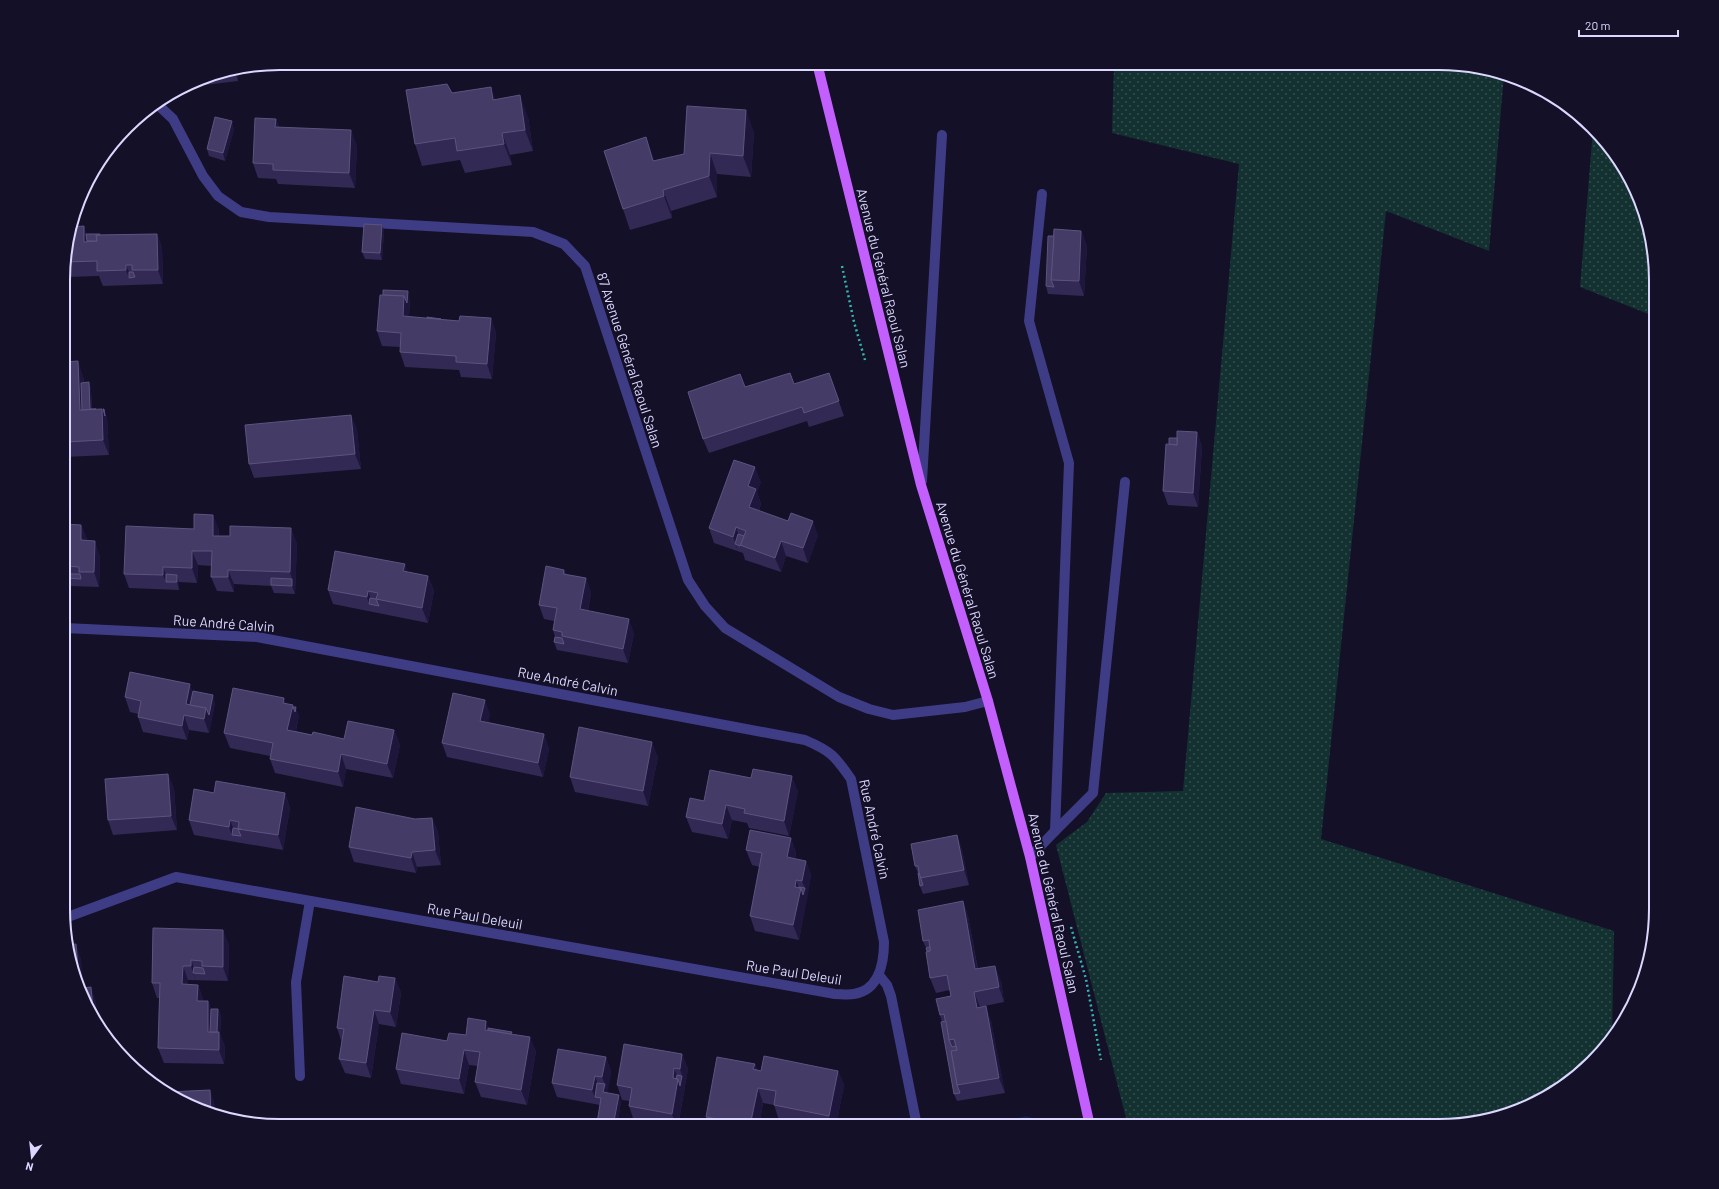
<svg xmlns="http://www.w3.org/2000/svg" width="1719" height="1189" font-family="Barlow,sans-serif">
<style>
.grass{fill:url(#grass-dots)}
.water{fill:url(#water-ripples)}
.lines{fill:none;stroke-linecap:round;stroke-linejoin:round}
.path{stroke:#31b8b0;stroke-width:2.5;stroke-dasharray:2 3;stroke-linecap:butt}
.minor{stroke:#3f3c86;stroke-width:10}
.major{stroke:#c25ffd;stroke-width:10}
.wall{fill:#322955}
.shaded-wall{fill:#1e173b}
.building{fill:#443c67;stroke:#5c547f}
.labels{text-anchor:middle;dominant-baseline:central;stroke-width:3.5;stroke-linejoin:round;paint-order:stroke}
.street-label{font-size:14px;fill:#dbd7ff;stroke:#141027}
.rim{fill:none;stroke:#dbd7ff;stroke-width:2}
</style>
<defs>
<pattern id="grass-dots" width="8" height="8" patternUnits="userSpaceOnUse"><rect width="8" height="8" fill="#133130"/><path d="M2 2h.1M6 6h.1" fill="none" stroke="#354e4f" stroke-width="1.8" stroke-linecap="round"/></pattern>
<pattern id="water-ripples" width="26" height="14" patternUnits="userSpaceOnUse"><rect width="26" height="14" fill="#0d2349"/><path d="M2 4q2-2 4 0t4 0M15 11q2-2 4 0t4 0" fill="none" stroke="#304264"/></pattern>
</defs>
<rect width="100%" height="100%" fill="#141027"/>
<g class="grass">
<polygon points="1114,63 1453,63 1504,74 1489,251 1386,211 1321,839 1614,931 1612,1040 1582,1072 1535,1104 1495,1119 1439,1126 1128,1126 1056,845 1087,822 1106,793 1183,791 1239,164 1112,133"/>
<polygon points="1593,129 1602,137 1634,184 1656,266 1656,317 1580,287"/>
</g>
<polygon class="water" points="1026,1116 1035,1119 1041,1126 985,1126"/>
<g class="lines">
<g class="path">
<polyline points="842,266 854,322 865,360"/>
<polyline points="65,788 68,893"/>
<polyline points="1071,927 1086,979 1101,1060"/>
</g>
<g class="minor">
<polyline points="157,104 173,119 203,176 218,196 241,212 269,217 533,232 564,244 585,266 688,580 705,606 725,628 839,697 869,709 893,715 965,707 988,701"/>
<polyline points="922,481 942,135"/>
<path d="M65,628l192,9 548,103c26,11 30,16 46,39l33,163c0,21 -5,48 -30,52 -6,1 -13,0 -19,0l-659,-117 -111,41"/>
<polyline points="1055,831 1093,793 1125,482"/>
<polyline points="1030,857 1055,831 1069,463 1029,321 1042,194"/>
<polyline points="879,975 887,985 891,996 917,1126"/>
<polyline points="300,1076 296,982 310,901"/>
</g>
<polyline class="major" points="817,63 921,485 988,701 1030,857 1090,1126"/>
</g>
<g class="wall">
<polygon points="237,72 238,81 205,85 203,78"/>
<polygon points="452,93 496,99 528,117 533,151 510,155 512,165 465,173 460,160 422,166 415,144"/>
<polygon points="276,119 279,127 357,145 355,188 278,184 276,179 258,178 253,163"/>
<polygon points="234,129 225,161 209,156 207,149"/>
<polygon points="754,132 751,177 717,174 717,197 671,211 672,218 630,230 623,209 654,161 684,154"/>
<polygon points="382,225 384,232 382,260 365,259 362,252"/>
<polygon points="1081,231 1087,246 1084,296 1048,294 1046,286 1054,236"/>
<polygon points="86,234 100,235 157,234 162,248 163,284 103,286 99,276 69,277 65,265 65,252"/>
<polygon points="410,299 409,317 459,321 491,318 496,333 492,379 461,377 459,370 405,367 400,352 400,347 382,346 377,331"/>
<polygon points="65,362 83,376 84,383 89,382 91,390 92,409 107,417 109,455 65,457"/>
<polygon points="829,373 844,416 809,427 807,421 709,453 703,439 745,387 794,384"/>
<polygon points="351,415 357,430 361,469 254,478 249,464"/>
<polygon points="1197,432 1202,447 1198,507 1168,505 1163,491 1169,444 1177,438"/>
<polygon points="761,482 757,492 761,504 759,511 818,535 808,563 786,556 781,572 745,560 743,553 714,543 709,528"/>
<polygon points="65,524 81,525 87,539 87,541 100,556 99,587 69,586 67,580 65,580"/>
<polygon points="219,529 219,536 297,543 295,594 274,593 271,586 234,584 234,592 217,591 211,577 212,566 198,565 197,583 179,582 179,590 129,588 124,574"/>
<polygon points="564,570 566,574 586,578 591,593 588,611 634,633 628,663 557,650 554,642 555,637 553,630 554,621 544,619 539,605"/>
<polygon points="408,572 428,576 434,591 428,623 333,604 328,590"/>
<polygon points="193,691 215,703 209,733 189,730 187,740 143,732 138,717 138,714 130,712 125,697"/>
<polygon points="284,698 286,704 293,707 299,715 296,731 312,735 344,739 394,730 400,745 393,778 346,769 343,787 275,773 270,759 270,756 230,748 224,733"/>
<polygon points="490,714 488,722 544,734 549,749 543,777 447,757 442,743"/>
<polygon points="658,757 648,806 575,792 570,777"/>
<polygon points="168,774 174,789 177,830 113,835 108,820"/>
<polygon points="798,791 789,836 749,828 747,823 732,820 728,839 692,832 686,817 704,801"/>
<polygon points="214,793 285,793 290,808 283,850 194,835 189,820"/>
<polygon points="432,818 438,832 441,865 417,867 416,873 354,862 349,847 415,819"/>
<polygon points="957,835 962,850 969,885 923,894 920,886 918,873 915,866"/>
<polygon points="791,838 796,853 795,859 806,861 811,875 799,940 755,931 750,916 760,867 752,865 746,850"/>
<polygon points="963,901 968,916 978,969 1001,981 1004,1002 980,1007 991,1021 1005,1093 957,1101 954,1094 942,1022 940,1015 951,996 950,990 936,993 930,978 926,948 923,941"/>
<polygon points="153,928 229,944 228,981 188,980 188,984 198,985 203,999 203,1001 208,1001 211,1009 218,1009 221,1016 220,1034 225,1047 224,1064 164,1063 158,1048 159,998 157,998 152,983"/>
<polygon points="395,978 401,993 396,1027 379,1024 371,1078 345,1073 339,1059 342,1043 337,1028 378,982"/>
<polygon points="486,1021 488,1028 512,1032 512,1034 536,1051 527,1105 481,1097 475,1082 478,1066 469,1065 464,1094 401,1084 396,1069 447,1041 466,1035"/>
<polygon points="682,1054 688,1069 678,1126 662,1126 634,1121 629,1106 630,1101 622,1100 617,1085"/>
<polygon points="606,1057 611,1072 607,1092 621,1102 617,1126 598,1126 597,1123 600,1105 557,1097 552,1083"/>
<polygon points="755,1064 757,1070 761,1071 838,1071 844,1085 836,1126 808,1126 779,1120 774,1105 763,1103 759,1126 709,1126 706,1117"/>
</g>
<g class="shaded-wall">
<polygon points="235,72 237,72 238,81 235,73"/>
<polygon points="491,87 499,109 493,100"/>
<polygon points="520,95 528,117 533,151 525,130"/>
<polygon points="746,110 754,132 751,177 743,156"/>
<polygon points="276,119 281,134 275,127"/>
<polygon points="232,121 234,129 225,161 223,153"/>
<polygon points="351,130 357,145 355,188 349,173"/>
<polygon points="502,133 510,155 512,165 504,144"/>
<polygon points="646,137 654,159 661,183 653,161"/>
<polygon points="710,153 717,174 717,197 709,176"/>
<polygon points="663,190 671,211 672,218 664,196"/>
<polygon points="382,225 384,232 382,260 380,253"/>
<polygon points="84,226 89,241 84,242"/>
<polygon points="1081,231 1087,246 1084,296 1079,281"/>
<polygon points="157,234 162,248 163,284 158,270"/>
<polygon points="126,265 131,277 129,278 126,270"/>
<polygon points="408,291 410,299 408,331 403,316 404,296"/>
<polygon points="491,318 496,333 492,379 487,364"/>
<polygon points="78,361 83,376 85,417 80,410"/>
<polygon points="89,382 91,390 92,417 90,409"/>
<polygon points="102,409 104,409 107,417 109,455 103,440"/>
<polygon points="351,415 357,430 361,469 355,454"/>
<polygon points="1197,432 1202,447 1198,507 1193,493"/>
<polygon points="755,467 761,482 757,492 761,504 754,522 749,507 748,486"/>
<polygon points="213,515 219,529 218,550 213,536"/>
<polygon points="813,521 818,535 808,563 803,548"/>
<polygon points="81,525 87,539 86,555 81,540"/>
<polygon points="736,527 741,542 735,544 738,551 733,537"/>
<polygon points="291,528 297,543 295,594 292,586 292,579 290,572"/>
<polygon points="95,541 100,556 99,587 94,572"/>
<polygon points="781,541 786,556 781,572 775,558"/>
<polygon points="192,551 198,565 197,583 192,568"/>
<polygon points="405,564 410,579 403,571"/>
<polygon points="163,567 169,582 166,582 163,575"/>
<polygon points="228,570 234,584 234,592 228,577"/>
<polygon points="177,575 179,582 179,590 177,582"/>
<polygon points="428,576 434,591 428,623 422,608"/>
<polygon points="586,578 591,593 585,624 580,609"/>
<polygon points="368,591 373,605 369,604 367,597"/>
<polygon points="629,619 634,633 628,663 623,649"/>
<polygon points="190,684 195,698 193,712 186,704"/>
<polygon points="213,695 215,703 209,733 204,719 206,708"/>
<polygon points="284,698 289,711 283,703"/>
<polygon points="485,700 490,714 486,735 480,721"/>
<polygon points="293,705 295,712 296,707 299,715 293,744 287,730"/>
<polygon points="184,715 189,730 187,740 182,726"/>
<polygon points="394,730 400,745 393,778 387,764"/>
<polygon points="544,734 549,749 543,777 538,763"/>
<polygon points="652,742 658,757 648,806 643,791"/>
<polygon points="341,754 346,769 343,787 338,772"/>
<polygon points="168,774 174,789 177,830 171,816"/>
<polygon points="792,776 798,791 789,836 784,821"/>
<polygon points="285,793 290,808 283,850 278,835"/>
<polygon points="726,805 732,820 728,839 722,824"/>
<polygon points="432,818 438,832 441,865 435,850"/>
<polygon points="230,820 236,835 232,835 229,827"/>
<polygon points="957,835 962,850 969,885 964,870"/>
<polygon points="791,838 796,853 792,872 787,857"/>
<polygon points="412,852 417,867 416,873 411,858"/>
<polygon points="806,861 811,875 808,895 802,881"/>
<polygon points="796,880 800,891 801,888 805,888 808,895 799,940 793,925 795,887"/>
<polygon points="963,901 968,916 980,984 975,969"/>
<polygon points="223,930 229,944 228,981 223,967"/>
<polygon points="76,944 81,959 84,994 79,978"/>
<polygon points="191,960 196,973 193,973 196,981 191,966"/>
<polygon points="183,966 188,980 188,998 182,984"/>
<polygon points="995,966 1001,981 1004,1002 999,987"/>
<polygon points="395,978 401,993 396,1027 390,1012"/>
<polygon points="198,985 203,999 203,1015 197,1001"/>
<polygon points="91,987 96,1002 98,1025 94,1020"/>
<polygon points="974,992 980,1007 983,1023 977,1008"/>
<polygon points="208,1001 214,1016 210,1039 208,1032"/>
<polygon points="986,1006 991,1021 1005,1093 999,1078"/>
<polygon points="218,1009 221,1016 220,1034 225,1047 224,1064 219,1050 217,1039"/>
<polygon points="374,1010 379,1024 371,1078 366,1063"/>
<polygon points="486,1021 491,1036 485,1030"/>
<polygon points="530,1037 536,1051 527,1105 521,1090"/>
<polygon points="464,1050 469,1065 464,1094 459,1079"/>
<polygon points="682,1054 688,1069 678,1126 676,1126 672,1114 673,1078 674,1068 680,1083 682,1076 680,1069"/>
<polygon points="606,1057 611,1072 608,1092 602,1077"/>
<polygon points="755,1064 759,1077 753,1069"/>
<polygon points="838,1071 844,1085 836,1126 833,1126 829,1116"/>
<polygon points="595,1076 600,1090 595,1097 592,1090"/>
<polygon points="605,1084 608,1092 606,1099 603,1092"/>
<polygon points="758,1088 763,1103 759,1126 751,1126"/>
<polygon points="210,1090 215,1105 216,1116 211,1115"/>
<polygon points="619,1095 621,1102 617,1126 613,1126"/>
</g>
<g class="building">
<polygon points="235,72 235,73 217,75"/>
<polygon points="447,84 452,93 491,87 493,100 520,95 525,130 502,133 504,144 457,151 455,138 415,144 406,90"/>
<polygon points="687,106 746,110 743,156 710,153 709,176 663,190 664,196 623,209 604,151 646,137 653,161 684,154"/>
<polygon points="215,117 232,121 223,153 207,149"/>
<polygon points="255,118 276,119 275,127 351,130 349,173 273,170 273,164 253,163"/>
<polygon points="364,224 382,225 380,253 362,252"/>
<polygon points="84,226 84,242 97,241 96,235 157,234 158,270 132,270 132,265 126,265 126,270 97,271 97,261 65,262 65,252 72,227"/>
<polygon points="1054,229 1081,231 1079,281 1051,280"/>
<polygon points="86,234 100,234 100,235 96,235 97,241 87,241"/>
<polygon points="1048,236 1054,236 1051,280 1054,287 1046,286"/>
<polygon points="129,272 133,272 135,277 129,278"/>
<polygon points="383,290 408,291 407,303 404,296 383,295"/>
<polygon points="380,295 404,296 403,316 459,321 460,316 491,318 487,364 456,362 456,356 400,352 401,333 377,331"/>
<polygon points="427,317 441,319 427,318"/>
<polygon points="78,361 80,410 102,409 103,440 65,442 65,362"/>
<polygon points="790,373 794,384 829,373 839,401 804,413 802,407 703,439 688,392 740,374 745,387"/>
<polygon points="89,382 90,409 96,409 82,410 81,383"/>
<polygon points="103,409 104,409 105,416"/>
<polygon points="351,415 355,454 249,464 245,425"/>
<polygon points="1177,431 1197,432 1193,493 1163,491 1166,444 1177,445"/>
<polygon points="1169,438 1177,438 1177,445 1169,444"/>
<polygon points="734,460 755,467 748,486 756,489 749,507 788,521 791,513 813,521 803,548 781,541 775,558 740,545 746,531 736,527 733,537 709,528"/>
<polygon points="194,514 213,515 213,536 230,536 230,526 291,528 290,572 228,570 228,577 211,577 212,551 192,551 192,568 163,567 163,575 124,574 126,526 194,529"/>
<polygon points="65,524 81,525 81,540 95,541 94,572 79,572 79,567 65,566"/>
<polygon points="738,534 744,536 740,546 735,544"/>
<polygon points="335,551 405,564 403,571 428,576 422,608 376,599 378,593 368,591 367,597 328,590"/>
<polygon points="546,566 564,570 563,574 586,578 580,609 629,619 623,649 562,636 562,632 553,630 557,608 539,605"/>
<polygon points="67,574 80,574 81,579 66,578"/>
<polygon points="166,574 177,575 177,582 166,582"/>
<polygon points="271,578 292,579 292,586 271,585"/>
<polygon points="370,598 376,599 379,606 369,604"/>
<polygon points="555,637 562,638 564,644 554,642"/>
<polygon points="130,672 190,684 186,704 206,708 204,719 184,715 182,726 138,717 141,701 125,697"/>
<polygon points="233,688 284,698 283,703 293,705 287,730 312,735 313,732 344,739 348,721 394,730 387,764 341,754 338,772 270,759 273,743 224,733"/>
<polygon points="193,691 213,695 209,715 206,708 190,705"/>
<polygon points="453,693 485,700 480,721 544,734 538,763 442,743"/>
<polygon points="293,707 296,707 295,712"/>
<polygon points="579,727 652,742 643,791 570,777"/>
<polygon points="753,769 792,776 784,821 744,813 745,809 726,805 722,824 686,817 690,798 704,801 710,770 751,778"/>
<polygon points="168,774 171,816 108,820 105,779"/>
<polygon points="216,781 285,793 278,835 238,829 239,822 230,820 229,827 189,820 194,789 214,793"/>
<polygon points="356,807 415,819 432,818 435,850 412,852 411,858 349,847"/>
<polygon points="233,828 241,829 238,829 241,836 232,835"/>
<polygon points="750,830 791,838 787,857 806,861 802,881 796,880 795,887 801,888 793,925 750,916 762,853 746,850"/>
<polygon points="957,835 964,870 920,878 918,866 915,866 911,844"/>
<polygon points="918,873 919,873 923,885 920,886"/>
<polygon points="799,887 805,888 803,895 801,888 799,888"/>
<polygon points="963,901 975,969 995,966 999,987 974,992 977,1008 986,1006 999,1078 957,1085 951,1051 957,1050 954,1039 949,1040 944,1014 940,1015 936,999 951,996 947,975 930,978 926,952 930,951 929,940 923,941 918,910"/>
<polygon points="153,928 223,930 223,967 202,966 202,961 191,960 191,966 183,966 182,984 198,985 197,1001 208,1001 208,1032 219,1032 219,1050 158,1048 160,983 152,983"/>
<polygon points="76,944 79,978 67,945"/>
<polygon points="930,947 930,951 927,951 926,948"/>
<polygon points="194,967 203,968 205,974 193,973"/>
<polygon points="344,976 378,982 379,976 395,978 390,1012 374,1010 366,1063 339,1059 344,1029 337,1028"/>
<polygon points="91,987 94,1020 92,1018 82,988"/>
<polygon points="211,1009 218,1009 217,1032 210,1032"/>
<polygon points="468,1018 486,1021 485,1030 530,1037 521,1090 475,1082 480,1052 464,1050 459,1079 396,1069 402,1033 447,1041 449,1033 466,1035"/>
<polygon points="946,1021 949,1040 952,1047 956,1046 957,1050 951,1051 957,1085 960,1093 954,1094 941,1022"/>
<polygon points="488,1028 512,1032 511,1034 488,1030"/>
<polygon points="624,1044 682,1054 680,1069 674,1068 673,1078 678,1079 672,1114 629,1106 632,1088 617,1085"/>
<polygon points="558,1049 606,1057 602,1077 595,1076 592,1090 552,1083"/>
<polygon points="764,1056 838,1071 829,1116 774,1105 776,1091 758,1088 750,1125 706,1117 717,1057 755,1064 753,1069 761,1071"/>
<polygon points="677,1075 682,1076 680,1086 678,1079 676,1079"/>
<polygon points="597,1083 605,1084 603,1092 619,1095 613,1126 597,1123 601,1098 595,1097"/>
<polygon points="210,1090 211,1115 169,1092"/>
<polygon points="213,1112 221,1112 221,1117 213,1115"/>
</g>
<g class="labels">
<g class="street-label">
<text transform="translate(884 278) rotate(76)">Avenue du Général Raoul Salan</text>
<text transform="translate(630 360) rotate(72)">87 Avenue Général Raoul Salan</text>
<text transform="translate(968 590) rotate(73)">Avenue du Général Raoul Salan</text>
<text transform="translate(224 623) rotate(4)">Rue André Calvin</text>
<text transform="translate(568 681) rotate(11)">Rue André Calvin</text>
<text transform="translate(875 829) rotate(78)">Rue André Calvin</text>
<text transform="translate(1054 903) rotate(77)">Avenue du Général Raoul Salan</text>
<text transform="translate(475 916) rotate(10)">Rue Paul Deleuil</text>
<text transform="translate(794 972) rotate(9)">Rue Paul Deleuil</text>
</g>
</g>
<path d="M0 0H1719V1189H0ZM280 70H1439A210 210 0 0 1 1649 280V909A210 210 0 0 1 1439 1119H280A210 210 0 0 1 70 909V280A210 210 0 0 1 280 70Z" fill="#141027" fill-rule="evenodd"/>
<path class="rim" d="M280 70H1439A210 210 0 0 1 1649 280V909A210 210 0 0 1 1439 1119H280A210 210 0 0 1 70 909V280A210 210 0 0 1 280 70Z"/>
<g transform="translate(32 1157) rotate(195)" stroke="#141027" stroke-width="3" paint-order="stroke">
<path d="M0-3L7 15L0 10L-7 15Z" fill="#dbd7ff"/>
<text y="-6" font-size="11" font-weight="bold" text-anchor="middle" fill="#dbd7ff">N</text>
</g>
<path d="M1579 30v6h99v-6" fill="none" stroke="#dbd7ff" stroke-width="2"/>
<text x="1585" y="30" font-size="12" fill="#dbd7ff" stroke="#141027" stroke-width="3" paint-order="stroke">20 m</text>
</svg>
